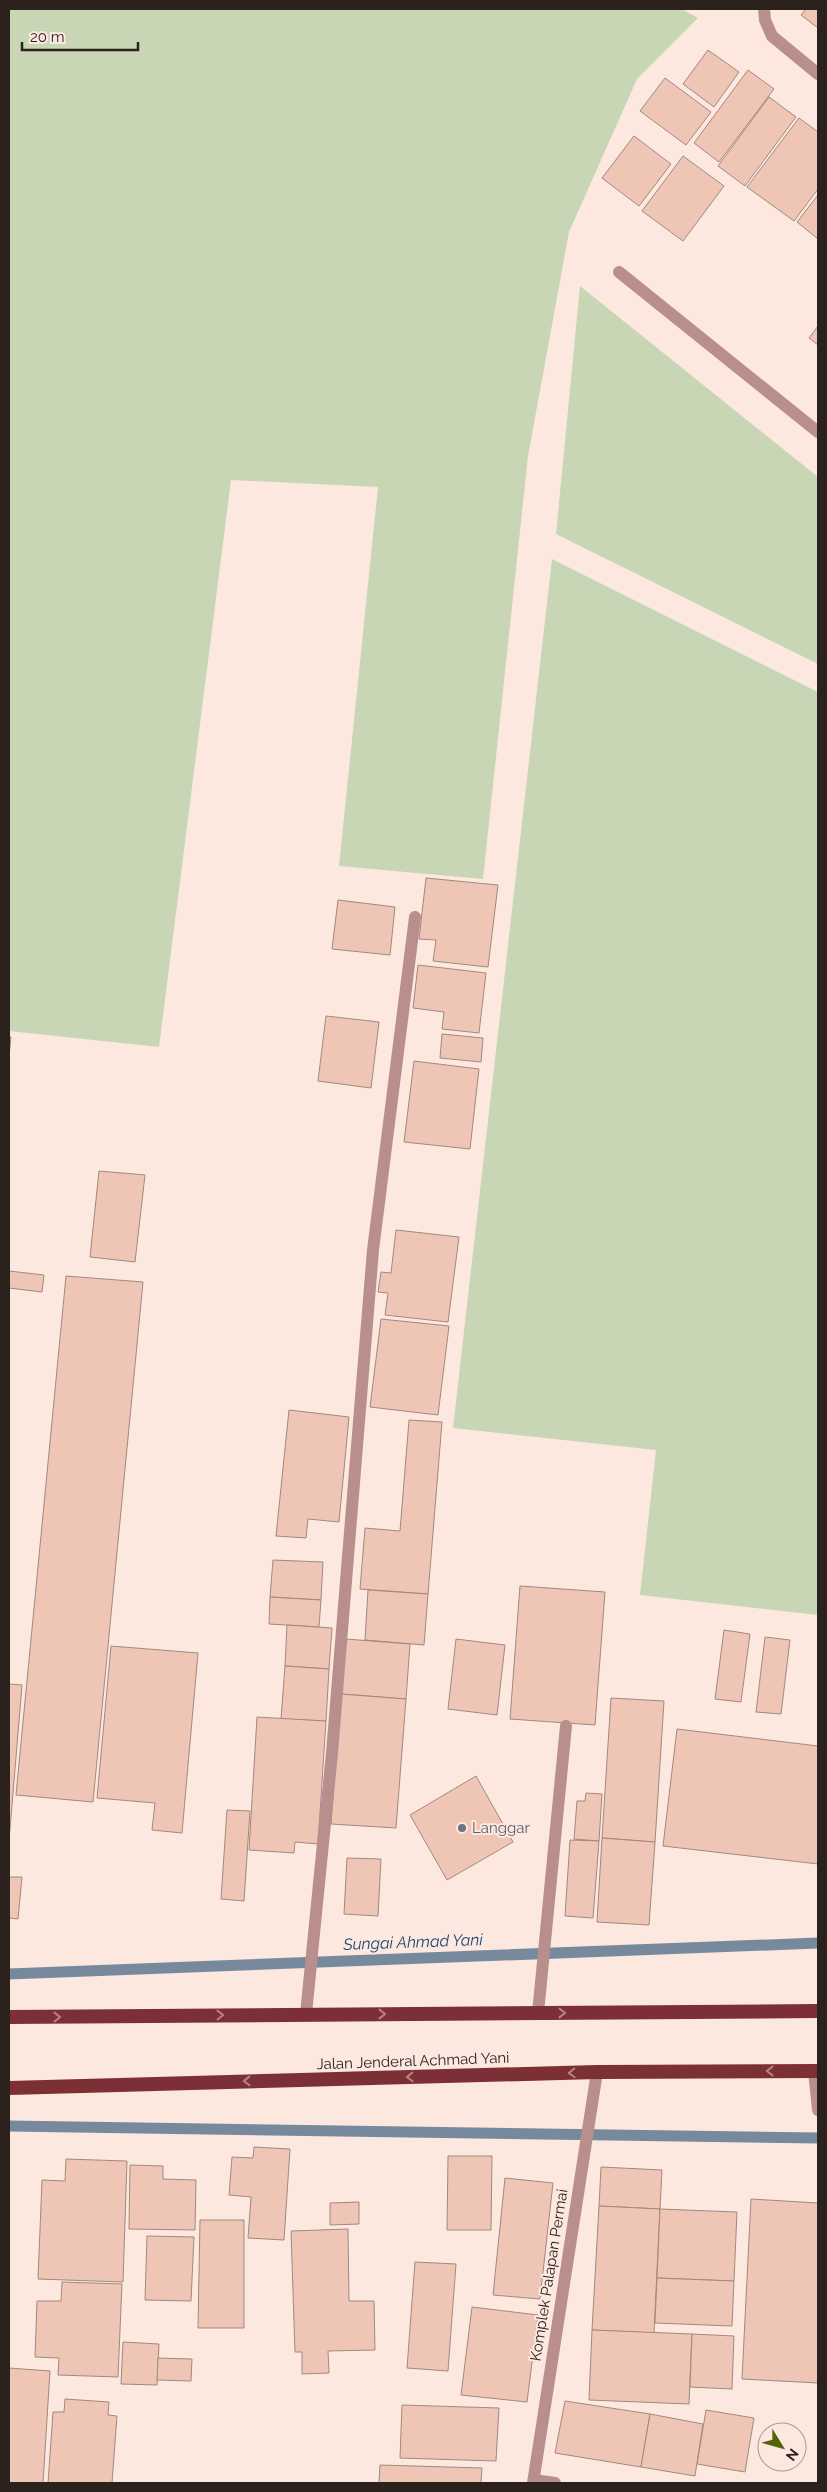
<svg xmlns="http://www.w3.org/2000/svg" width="827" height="2492" font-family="Raleway,sans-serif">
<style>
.green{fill:#c8d6b5}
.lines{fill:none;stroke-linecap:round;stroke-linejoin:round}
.stream{stroke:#77899c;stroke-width:11}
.building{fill:#efc5b5;stroke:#a18980}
.service{stroke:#b98f8e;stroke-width:12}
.minor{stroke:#b98f8e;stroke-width:12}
.trunk{stroke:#7c3035;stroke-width:14}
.oneway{stroke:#b68382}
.worship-dot{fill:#6b7280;stroke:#fde8e0;stroke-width:2}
.labels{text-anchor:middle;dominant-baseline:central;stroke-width:4;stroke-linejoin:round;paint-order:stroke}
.worship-label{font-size:15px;fill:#5b616d;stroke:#fde8e0;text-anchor:start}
.street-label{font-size:15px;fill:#2b221e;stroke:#fde8e0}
.water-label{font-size:16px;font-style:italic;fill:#19486f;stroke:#fde8e0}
</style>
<rect width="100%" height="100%" fill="#fde8e0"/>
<g class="green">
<polygon points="9,9 682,9 698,18 637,79 569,232 528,456 483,879 339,866 378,487 231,480 159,1047 9,1031"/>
<polygon points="580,286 818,477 818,664 556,534"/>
<polygon points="552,559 818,692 818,1615 640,1595 656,1450 453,1428"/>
</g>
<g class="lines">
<g class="stream">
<polyline points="9,1974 818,1943"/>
<polyline points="9,2126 818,2138"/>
</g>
</g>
<g class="building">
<polygon points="806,9 818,9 818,28 801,15"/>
<polygon points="708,50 739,72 714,107 683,84"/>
<polygon points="748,70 774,89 719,162 694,143"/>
<polygon points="665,78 711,112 686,145 640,111"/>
<polygon points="769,97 796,117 745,186 718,166"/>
<polygon points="799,118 818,132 818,189 794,221 747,187"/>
<polygon points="634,136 671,164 639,206 602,178"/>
<polygon points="683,156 724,186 683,241 642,211"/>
<polygon points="818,195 818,239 797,222"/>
<polygon points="818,326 818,345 809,338"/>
<polygon points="426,878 498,885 488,967 433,961 436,940 419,939"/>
<polygon points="338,900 395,907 390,955 332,949"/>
<polygon points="418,965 486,973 479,1033 442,1029 444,1012 413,1008"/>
<polygon points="326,1016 379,1022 371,1088 318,1081"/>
<polygon points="442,1034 483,1038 481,1062 440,1058"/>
<polygon points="9,1037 11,1037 9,1057"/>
<polygon points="414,1061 479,1069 470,1149 404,1142"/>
<polygon points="99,1171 145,1175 135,1262 90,1257"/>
<polygon points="396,1230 459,1237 448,1322 385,1315 388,1293 378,1292 381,1272 391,1273"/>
<polygon points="9,1271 44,1275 42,1292 9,1288"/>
<polygon points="66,1276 143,1282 93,1802 16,1795"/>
<polygon points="381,1319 449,1326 438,1415 370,1407"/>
<polygon points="289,1410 349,1417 339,1522 308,1519 306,1538 276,1536"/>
<polygon points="409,1420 442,1422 428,1594 360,1589 365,1528 400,1531"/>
<polygon points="273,1560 323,1562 321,1600 270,1597"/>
<polygon points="520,1586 605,1592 595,1725 510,1719"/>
<polygon points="368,1590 428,1594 424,1645 365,1640"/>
<polygon points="270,1597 321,1600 319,1627 269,1624"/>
<polygon points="287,1625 332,1628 329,1669 285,1666"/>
<polygon points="724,1630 750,1634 741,1702 715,1699"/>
<polygon points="765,1637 790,1640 781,1714 756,1712"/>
<polygon points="346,1639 410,1644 406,1699 341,1694"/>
<polygon points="456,1639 505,1645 497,1715 448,1709"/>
<polygon points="111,1646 198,1653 182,1833 152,1830 155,1803 97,1798"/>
<polygon points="285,1666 329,1669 326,1721 281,1719"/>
<polygon points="9,1684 22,1685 9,1841"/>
<polygon points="341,1694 406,1699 396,1828 331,1824"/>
<polygon points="611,1698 664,1701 655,1842 602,1838"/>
<polygon points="257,1717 326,1721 318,1844 295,1842 294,1853 249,1850"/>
<polygon points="677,1729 818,1746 818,1864 663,1846"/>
<polygon points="476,1776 513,1842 447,1880 410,1815"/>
<polygon points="586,1793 602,1794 599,1841 574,1839 577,1801 585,1801"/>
<polygon points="227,1810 250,1811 244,1901 221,1899"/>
<polygon points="602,1838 655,1842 649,1925 597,1922"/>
<polygon points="570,1840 599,1841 593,1918 565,1916"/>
<polygon points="347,1858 381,1859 378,1916 344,1914"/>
<polygon points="9,1877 22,1877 18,1919 9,1918"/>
<polygon points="254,2147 290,2149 284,2240 248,2238 251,2197 229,2195 232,2157 253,2158"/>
<polygon points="448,2156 492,2156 491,2230 447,2230"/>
<polygon points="66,2159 127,2161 123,2282 38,2279 42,2180 65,2181"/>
<polygon points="130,2165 163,2166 163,2179 196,2180 195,2230 129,2229"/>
<polygon points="601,2167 662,2170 660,2209 599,2206"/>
<polygon points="505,2178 553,2183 540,2299 493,2295"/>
<polygon points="751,2199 818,2203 818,2383 742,2379"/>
<polygon points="359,2202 359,2224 330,2225 330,2203"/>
<polygon points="599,2206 660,2209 654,2333 592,2330"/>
<polygon points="660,2209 737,2212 734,2281 657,2278"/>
<polygon points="200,2220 244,2220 244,2328 198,2328"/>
<polygon points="348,2229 349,2301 374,2301 375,2350 328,2351 329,2373 302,2374 302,2352 295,2352 291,2231"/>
<polygon points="147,2236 194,2237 191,2301 145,2300"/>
<polygon points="415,2262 456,2264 448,2371 407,2368"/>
<polygon points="657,2278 734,2281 732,2326 655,2323"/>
<polygon points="62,2282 122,2284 118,2377 58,2375 59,2358 35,2357 37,2301 61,2301"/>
<polygon points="472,2307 538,2315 527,2402 461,2395"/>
<polygon points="592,2330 692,2334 689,2404 589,2400"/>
<polygon points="692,2334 734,2336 732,2389 690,2387"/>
<polygon points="123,2342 159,2344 157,2385 121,2384"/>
<polygon points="158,2358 192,2359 191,2381 157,2380"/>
<polygon points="9,2368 50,2371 43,2483 9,2483"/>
<polygon points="65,2399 109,2402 108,2415 117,2416 112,2483 48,2483 53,2412 64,2412"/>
<polygon points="565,2401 650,2414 641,2467 555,2453"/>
<polygon points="402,2405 499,2408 496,2461 400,2458"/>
<polygon points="706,2410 754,2418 745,2472 697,2464"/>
<polygon points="650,2414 703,2424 695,2476 641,2467"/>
<polygon points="380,2465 482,2468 481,2483 379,2483"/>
</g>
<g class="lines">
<g class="service">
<polyline points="538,2013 566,1726"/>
<polyline points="814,2071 818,2110"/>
</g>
<g class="minor">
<polyline points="764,9 765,20 772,36 818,74"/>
<polyline points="619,272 818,432"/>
<polyline points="306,2014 332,1753 373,1250 415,917"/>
<polyline points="534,2480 555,2483"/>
<polyline points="533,2483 597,2072"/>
</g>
<g class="trunk">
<polyline points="9,2017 818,2011"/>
<polyline points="9,2088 597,2072 818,2071"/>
</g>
</g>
<defs><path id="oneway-chevron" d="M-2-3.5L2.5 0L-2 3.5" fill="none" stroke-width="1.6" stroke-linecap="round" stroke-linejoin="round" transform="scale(1.25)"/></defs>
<g class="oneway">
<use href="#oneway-chevron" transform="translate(562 2013)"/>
<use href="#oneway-chevron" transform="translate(382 2014)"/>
<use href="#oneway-chevron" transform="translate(220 2015) rotate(-1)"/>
<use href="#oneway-chevron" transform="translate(57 2017) rotate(-1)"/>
<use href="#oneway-chevron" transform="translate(770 2071) rotate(180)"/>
<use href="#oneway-chevron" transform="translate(572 2073) rotate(178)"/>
<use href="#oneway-chevron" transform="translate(410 2077) rotate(178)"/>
<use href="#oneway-chevron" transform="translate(247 2081) rotate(178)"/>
</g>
<circle class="worship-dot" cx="462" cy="1828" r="5"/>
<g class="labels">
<g class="worship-label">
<text x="472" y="1828">Langgar</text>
</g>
<g class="street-label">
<text transform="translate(413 2061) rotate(-2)">Jalan Jenderal Achmad Yani</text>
<text transform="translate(549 2275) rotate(-81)">Komplek Palapan Permai</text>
</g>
<g class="water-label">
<text transform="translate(413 1942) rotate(-2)">Sungai Ahmad Yani</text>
</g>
</g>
<rect width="827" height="2492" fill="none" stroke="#2b221e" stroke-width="20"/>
<g transform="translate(782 2447) rotate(127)"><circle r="24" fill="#fde8e0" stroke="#a99992"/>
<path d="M0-4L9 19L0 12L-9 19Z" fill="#53640b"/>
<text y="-8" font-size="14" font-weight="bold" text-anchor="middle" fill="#2b221e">N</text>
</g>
<path d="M22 42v8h116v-8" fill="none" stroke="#2b221e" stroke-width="2.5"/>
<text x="30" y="42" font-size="15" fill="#2b221e" stroke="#fde8e0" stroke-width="4" paint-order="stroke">20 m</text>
</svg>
